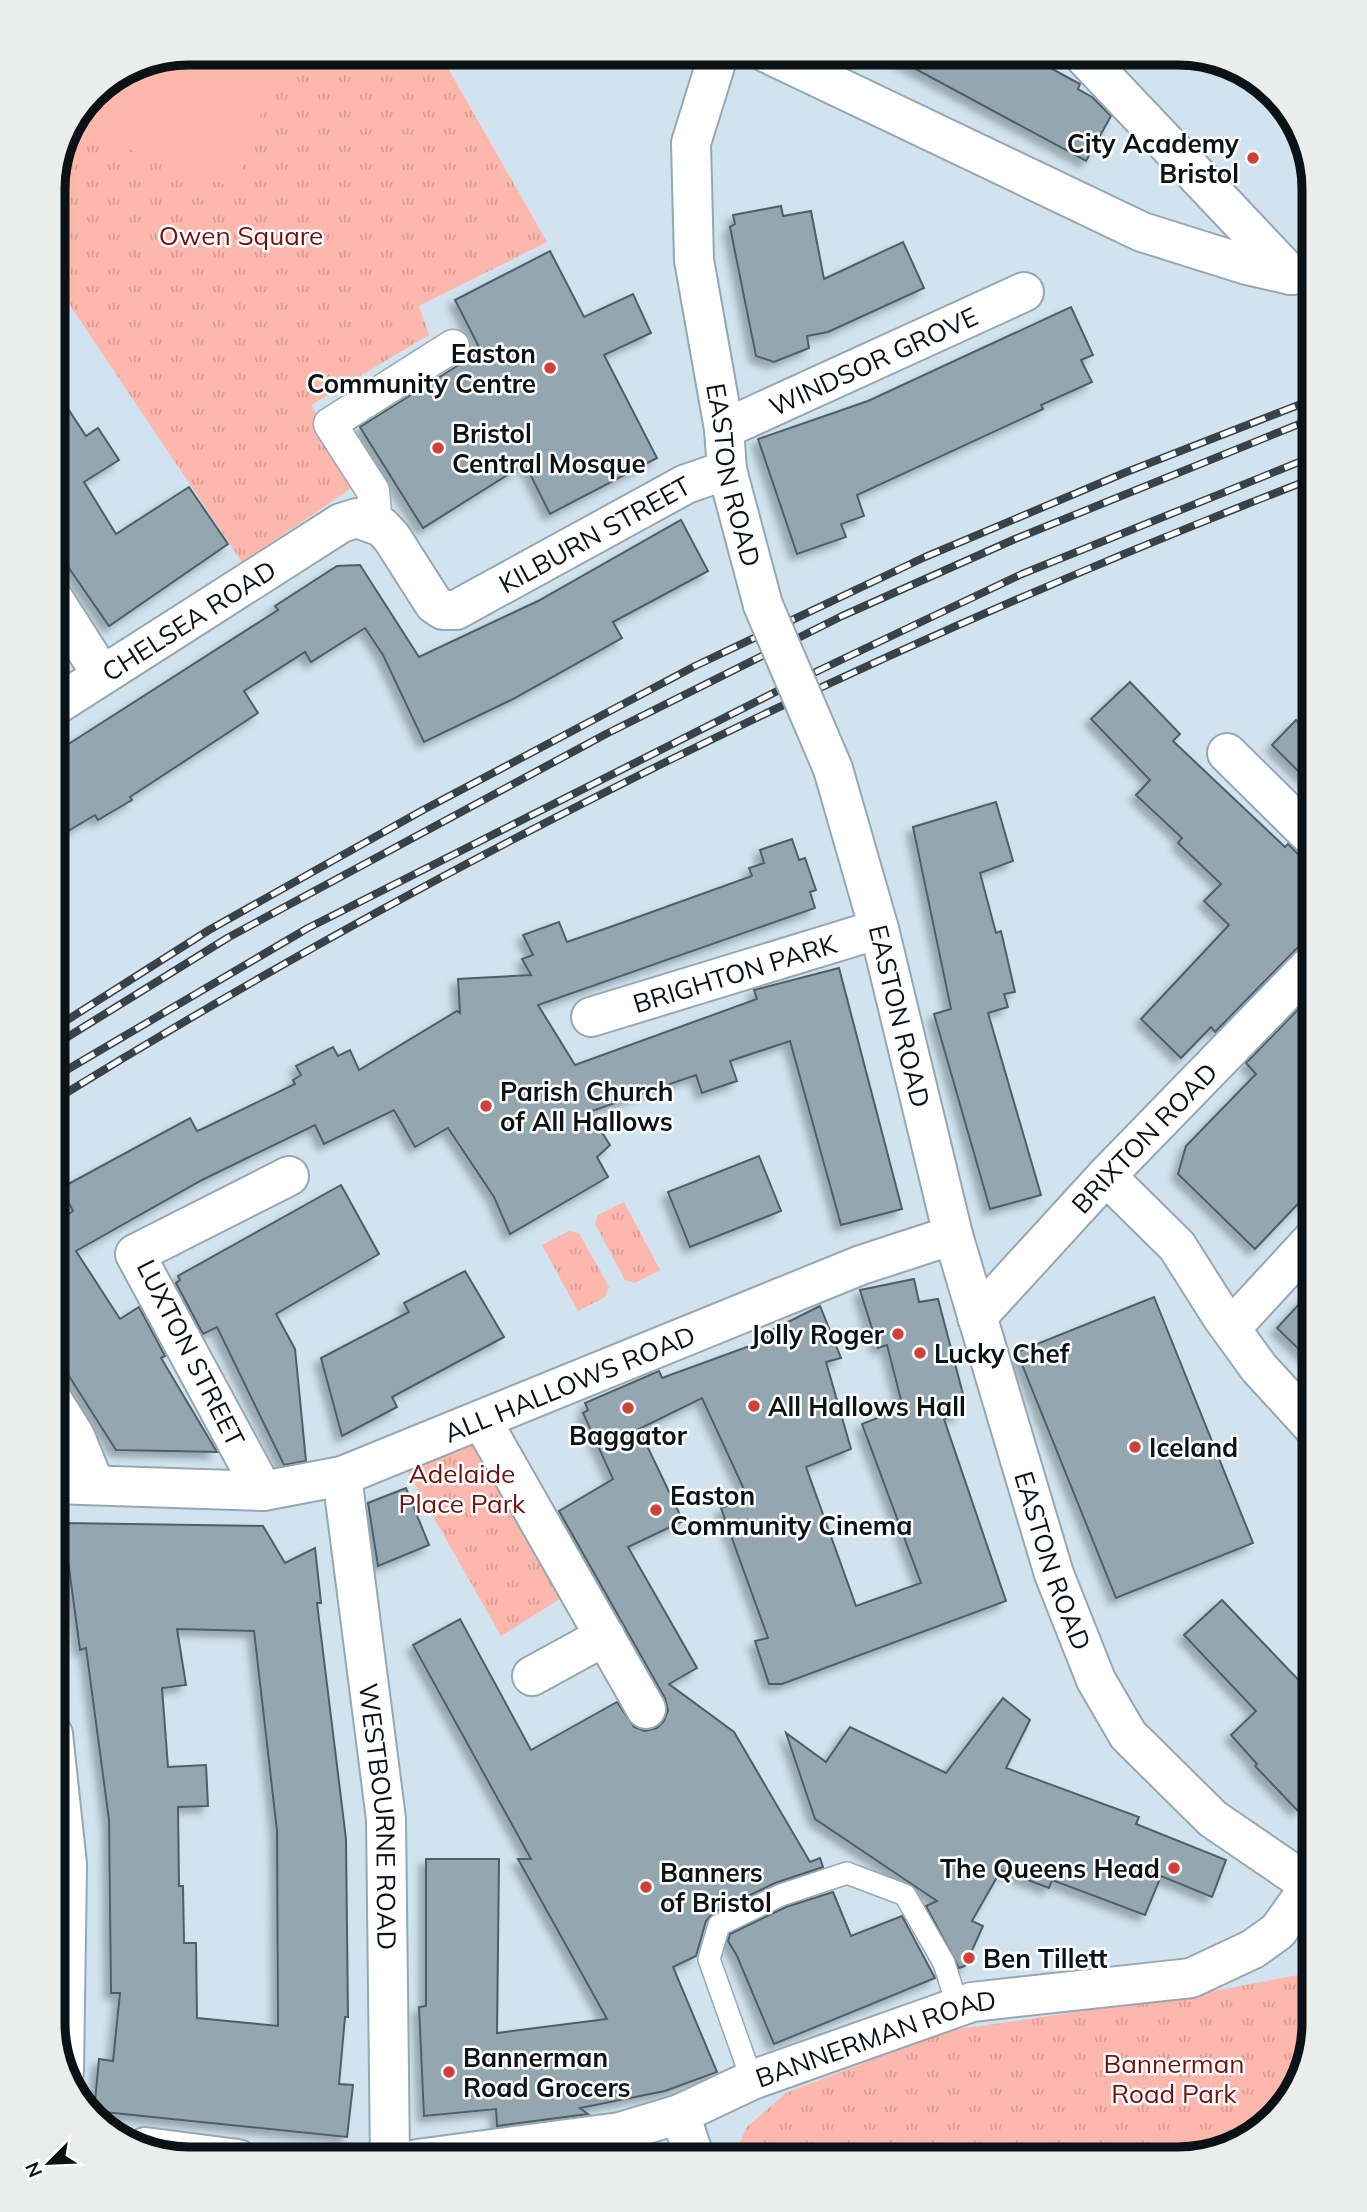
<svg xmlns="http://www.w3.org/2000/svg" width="1367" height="2212" font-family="Mulish,sans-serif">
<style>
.grass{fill:url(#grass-tufts)}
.garden{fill:#fdb7ad}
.building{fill:#94a6b0;stroke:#4e5f68;stroke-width:2;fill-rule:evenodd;filter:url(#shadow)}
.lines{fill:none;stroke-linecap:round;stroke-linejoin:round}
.service-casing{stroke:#95a8b2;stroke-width:24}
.pedestrian-casing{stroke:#95a8b2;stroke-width:35}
.minor-casing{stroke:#95a8b2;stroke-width:42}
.secondary-casing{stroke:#95a8b2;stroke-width:42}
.service{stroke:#fff;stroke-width:21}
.pedestrian{stroke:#fff;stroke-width:32}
.minor{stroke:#fff;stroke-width:38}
.secondary{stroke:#fff;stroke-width:38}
.rail-casing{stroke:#384248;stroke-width:8}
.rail{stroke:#fff;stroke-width:5;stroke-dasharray:16;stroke-linecap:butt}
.secondary-bridge-casing{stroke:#95a8b2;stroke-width:42;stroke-linecap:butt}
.secondary-bridge{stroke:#fff;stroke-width:38}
.poi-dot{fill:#cf4137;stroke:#fff;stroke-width:2.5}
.labels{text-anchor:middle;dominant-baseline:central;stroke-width:5;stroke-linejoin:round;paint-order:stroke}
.poi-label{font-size:26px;font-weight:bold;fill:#0b1216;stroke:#fff;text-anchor:start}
.park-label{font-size:26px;fill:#6f110e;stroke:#fff}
.street-label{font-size:26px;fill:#0b1216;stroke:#fff}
.rim{fill:none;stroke:#0b1216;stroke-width:9}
</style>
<defs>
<pattern id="grass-tufts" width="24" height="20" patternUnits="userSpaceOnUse" patternTransform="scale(1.75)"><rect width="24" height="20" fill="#fdb7ad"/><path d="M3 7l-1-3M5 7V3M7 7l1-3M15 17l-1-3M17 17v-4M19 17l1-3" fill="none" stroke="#d89c94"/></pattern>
<filter id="shadow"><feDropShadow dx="-6" dy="6" stdDeviation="3.5" flood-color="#0004"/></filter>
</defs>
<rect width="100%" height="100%" fill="#d0e3ee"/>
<g class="grass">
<polygon points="189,53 430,53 445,63 547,242 419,306 429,335 311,405 362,481 242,562 53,280 53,180 63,136 93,92 137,63"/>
<polygon points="624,1202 660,1270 635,1283 625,1280 595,1224 598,1215"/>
<polygon points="569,1231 579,1233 609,1287 605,1297 578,1311 542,1245"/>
<polygon points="479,1436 568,1594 501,1636 404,1465"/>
<polygon points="1314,1972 1314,2024 1292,2099 1239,2145 1178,2159 732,2159 747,2127 786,2093 947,2031 1198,1994"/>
</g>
<path class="garden" d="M189,53h25l61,22 -41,113 -165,-61c37,-55 56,-62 120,-74z"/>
<g class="building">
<polygon points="886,53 1023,53 1080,84 1078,89 1092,97 1111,116 1086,161"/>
<polygon points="781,206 783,216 811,211 824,279 903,242 924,288 828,332 807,336 809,348 774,362 756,356 730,227 735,224 733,215"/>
<polygon points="550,251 584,317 633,294 651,333 604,355 657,458 550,514 525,464 423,528 360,427 481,351 455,300"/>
<polygon points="1071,307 1093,355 1081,360 1092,382 1041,405 1043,409 857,495 864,516 841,524 846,537 797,554 758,439 868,401"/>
<polygon points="53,386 86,436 98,428 119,460 84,482 116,534 189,487 228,544 109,626 53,545"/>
<polygon points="681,520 708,571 613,622 622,638 513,699 424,742 383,655 365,628 311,662 305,652 244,691 258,713 130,797 132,800 98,820 95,815 53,840 53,754 278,610 275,606 337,566 360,565 419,657 538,601"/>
<polygon points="1130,682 1180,734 1173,741 1285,847 1288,844 1299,855 1314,862 1314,941 1298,947 1215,1032 1211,1027 1181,1058 1141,1019 1229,925 1204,901 1221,884 1178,843 1182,838 1136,795 1150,780 1091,719"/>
<polygon points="1296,720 1314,739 1314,787 1272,745"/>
<polygon points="996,802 1013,861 980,873 996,933 1001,931 1015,992 1004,994 1008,1007 988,1013 1041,1195 990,1209 934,1014 951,1009 913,827"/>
<polygon points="792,839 799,860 805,858 816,890 810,892 815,908 538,1005 575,1065 757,999 754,990 839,968 902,1209 841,1225 790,1041 730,1061 737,1081 719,1087 702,1093 696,1075 589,1112 610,1145 597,1157 608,1177 510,1234 494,1197 448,1128 415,1147 394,1110 324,1144 315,1125 202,1180 76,1251 120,1319 139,1307 165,1356 161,1358 217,1452 116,1450 53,1351 53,1216 57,1222 73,1211 61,1188 190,1118 197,1131 202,1129 295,1084 293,1080 301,1075 296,1066 333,1047 338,1056 350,1050 359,1070 457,1011 460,1013 458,979 531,975 522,959 533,955 523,935 559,922 567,942 613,926 752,876 749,868 764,863 760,850"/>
<polygon points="1314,993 1314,1187 1255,1249 1178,1174 1186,1146 1256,1074 1246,1063"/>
<polygon points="759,1156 781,1211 690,1247 668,1192"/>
<polygon points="341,1185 379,1254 276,1314 295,1349 306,1461 284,1465 217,1327 203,1334 176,1283 180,1280 178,1276"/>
<polygon points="465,1271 504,1337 392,1397 397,1407 342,1436 321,1358 409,1312 404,1303"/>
<polygon points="914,1279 919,1302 938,1299 963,1394 956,1396 961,1413 944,1419 1006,1601 782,1684 769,1684 755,1641 768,1638 721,1508 748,1498 702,1398 639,1429 683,1521 628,1547 697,1668 669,1684 734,1732 810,1862 820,1858 823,1867 775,1883 713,1913 706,1921 696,1956 673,1967 717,2072 665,2091 580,2108 588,2114 497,2126 496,2109 424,2116 419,2007 426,2006 426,1859 499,1859 497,2033 607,2019 518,1859 531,1859 413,1645 460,1619 531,1750 617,1702 634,1727 645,1731 657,1728 664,1721 668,1710 665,1698 559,1511 613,1479 583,1413 588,1410 585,1403 659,1371 662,1378 769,1339 766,1333 820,1306 841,1358 826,1362 851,1449 806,1467 856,1606 921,1583 862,1424 903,1408 887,1345 878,1348 860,1290"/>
<polygon points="1314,1288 1314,1364 1277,1328"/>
<polygon points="1154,1297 1253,1543 1116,1598 1017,1352"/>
<polygon points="406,1488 429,1545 378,1566 368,1503"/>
<path d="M63,1523l200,3 22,37 30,-15 6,55h-4l29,236 2,178h-3l-6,67 14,1 -6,52 -253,-26 5,-52 14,2 7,-68h-9l-2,-173 -23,-172 -6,2zM177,1629l77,2 23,200 1,195 -81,-8 -1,-75h-12l-1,-57h-4l-1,-79 30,-1 -2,-41 -38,2 -6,-79 24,-3z"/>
<polygon points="1222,1600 1312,1694 1303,1703 1314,1716 1314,1793 1297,1810 1255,1766 1257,1764 1231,1735 1256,1711 1184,1635"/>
<polygon points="1003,1698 1030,1720 1006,1768 1139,1817 1136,1824 1226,1860 1212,1897 1161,1876 1145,1915 1052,1880 1049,1888 1001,1870 972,1921 983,1926 965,1966 959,1968 926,1906 937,1901 815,1819 786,1733 826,1762 850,1727 946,1773"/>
<polygon points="833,1892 851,1936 902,1916 935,1978 774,2044 737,1956 728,1941 730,1934 786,1907"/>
<polygon points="634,2151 645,2159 580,2159 623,2154"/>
</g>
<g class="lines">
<defs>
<polyline id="service" points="752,2080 709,1959 719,1925 781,1895 847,1873 905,1895 944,1963 958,2007"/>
<polyline id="pedestrian" points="376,524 373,491 330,424 453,346"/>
<g id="minor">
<polyline points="767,53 1142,232 1247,265 1291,275 1314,273"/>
<polyline points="1081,53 1291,275"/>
<path id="s1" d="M724,429l300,-137"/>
<polyline points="53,598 102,675"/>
<path id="s2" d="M53,707l288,-184 16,-5 25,9 10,11 42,66 9,6h13l230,-126 41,-14"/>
<polyline points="1227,753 1314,839"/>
<path id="s3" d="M591,1017l288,-88"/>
<polyline points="1106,1176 1177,1246 1222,1317 1259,1368 1314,1428"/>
<path id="s4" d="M977,1317l129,-141 208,-214"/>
<polyline points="1231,1328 1314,1238"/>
<polyline points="53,1401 75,1436 94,1483"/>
<polyline points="482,1421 646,1709"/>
<path id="s5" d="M342,1476l44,343 4,340"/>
<path id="s6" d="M53,1484l210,7 79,-15 519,-211 92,-30"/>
<polyline points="263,1491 135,1254 289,1176"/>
<polyline points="532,1676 605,1636"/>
<polyline points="53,1734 67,1864 64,2072"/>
<polyline points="680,2114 695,2159"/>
<polyline points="145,2147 238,2159"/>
<path id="s7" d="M417,2159l203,-27 60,-18 72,-34 220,-78 219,-24 62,-29 25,-18 32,-45"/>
</g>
<g id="secondary">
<path id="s8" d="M719,53l-28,90 3,117 30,169 3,41 36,135"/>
<path id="s9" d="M833,769l46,160 74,306 101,339 42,106 32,55 85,84 101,69"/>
</g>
</defs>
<use href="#service" class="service-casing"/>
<use href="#pedestrian" class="pedestrian-casing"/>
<use href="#minor" class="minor-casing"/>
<use href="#secondary" class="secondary-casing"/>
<use href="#service" class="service"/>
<use href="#pedestrian" class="pedestrian"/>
<use href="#minor" class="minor"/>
<use href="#secondary" class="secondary"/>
<defs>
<g id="rail">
<polyline points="53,1029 209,930 423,810 695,666 925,557 1124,473 1314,399"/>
<polyline points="53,1046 229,937 606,734 842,616 1015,539 1314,418"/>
<polyline points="53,1078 308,928 803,678 1022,574 1314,456"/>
<path d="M53,1101c396,-245 827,-456 1261,-623"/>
</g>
</defs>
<use href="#rail" class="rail-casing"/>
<use href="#rail" class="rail"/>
<defs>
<polyline id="secondary-bridge" points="763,605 833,769"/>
</defs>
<use href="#secondary-bridge" class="secondary-bridge-casing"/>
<use href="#secondary-bridge" class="secondary-bridge"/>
</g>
<g class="poi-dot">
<circle cx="1253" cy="158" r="7"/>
<circle cx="550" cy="368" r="7"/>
<circle cx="438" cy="448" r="7"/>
<circle cx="486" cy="1106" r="7"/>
<circle cx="898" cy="1334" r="7"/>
<circle cx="920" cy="1353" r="7"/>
<circle cx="754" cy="1406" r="7"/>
<circle cx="628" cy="1408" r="7"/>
<circle cx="1135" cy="1447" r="7"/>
<circle cx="656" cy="1510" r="7"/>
<circle cx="1174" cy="1868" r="7"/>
<circle cx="646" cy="1887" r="7"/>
<circle cx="969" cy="1958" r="7"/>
<circle cx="449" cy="2072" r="7"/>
</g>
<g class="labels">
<g class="poi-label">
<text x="1239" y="143" text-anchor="end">City Academy<tspan x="1239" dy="30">Bristol</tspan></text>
<text x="536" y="353" text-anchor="end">Easton<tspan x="536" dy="30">Community Centre</tspan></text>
<text x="452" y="433">Bristol<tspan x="452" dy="30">Central Mosque</tspan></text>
<text x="500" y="1091">Parish Church<tspan x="500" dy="30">of All Hallows</tspan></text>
<text x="884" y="1334" text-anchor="end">Jolly Roger</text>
<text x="934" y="1353">Lucky Chef</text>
<text x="768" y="1406">All Hallows Hall</text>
<text x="628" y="1435" text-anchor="middle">Baggator</text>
<text x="1149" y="1447">Iceland</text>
<text x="670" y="1495">Easton<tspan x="670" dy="30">Community Cinema</tspan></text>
<text x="1160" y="1868" text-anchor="end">The Queens Head</text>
<text x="660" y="1872">Banners<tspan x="660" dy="30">of Bristol</tspan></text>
<text x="983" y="1958">Ben Tillett</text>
<text x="463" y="2057">Bannerman<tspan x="463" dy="30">Road Grocers</tspan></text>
</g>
<g class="park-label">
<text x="241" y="235">Owen Square</text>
<text x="462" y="1473">Adelaide<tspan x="462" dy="30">Place Park</tspan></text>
<text x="1174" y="2063">Bannerman<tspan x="1174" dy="30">Road Park</tspan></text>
</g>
<g class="street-label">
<text stroke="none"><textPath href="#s1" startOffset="164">WINDSOR GROVE</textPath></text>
<text stroke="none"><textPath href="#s8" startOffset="430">EASTON ROAD</textPath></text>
<text stroke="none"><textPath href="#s2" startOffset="660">KILBURN STREET</textPath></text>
<text stroke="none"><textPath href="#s2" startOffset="161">CHELSEA ROAD</textPath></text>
<text stroke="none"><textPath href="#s3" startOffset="150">BRIGHTON PARK</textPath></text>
<text stroke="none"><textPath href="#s9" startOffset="256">EASTON ROAD</textPath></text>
<text stroke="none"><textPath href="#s4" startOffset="245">BRIXTON ROAD</textPath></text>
<text transform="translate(191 1353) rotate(63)">LUXTON STREET</text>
<text stroke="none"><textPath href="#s6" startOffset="536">ALL HALLOWS ROAD</textPath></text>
<text stroke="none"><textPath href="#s9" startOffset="822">EASTON ROAD</textPath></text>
<text stroke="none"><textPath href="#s5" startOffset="343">WESTBOURNE ROAD</textPath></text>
<text stroke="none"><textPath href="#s7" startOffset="478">BANNERMAN ROAD</textPath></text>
</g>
</g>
<path d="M0 0H1367V2212H0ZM189 65H1178A124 124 0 0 1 1302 189V2023A124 124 0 0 1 1178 2147H189A124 124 0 0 1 65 2023V189A124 124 0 0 1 189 65Z" fill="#ebecec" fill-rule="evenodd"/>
<path class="rim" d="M189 65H1178A124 124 0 0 1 1302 189V2023A124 124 0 0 1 1178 2147H189A124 124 0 0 1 65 2023V189A124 124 0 0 1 189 65Z"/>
<g transform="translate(49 2163) rotate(246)" stroke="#ffffff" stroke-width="5" paint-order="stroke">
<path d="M0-5L12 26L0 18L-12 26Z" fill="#0b1216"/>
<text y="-10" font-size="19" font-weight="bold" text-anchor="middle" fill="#0b1216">N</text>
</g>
</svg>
